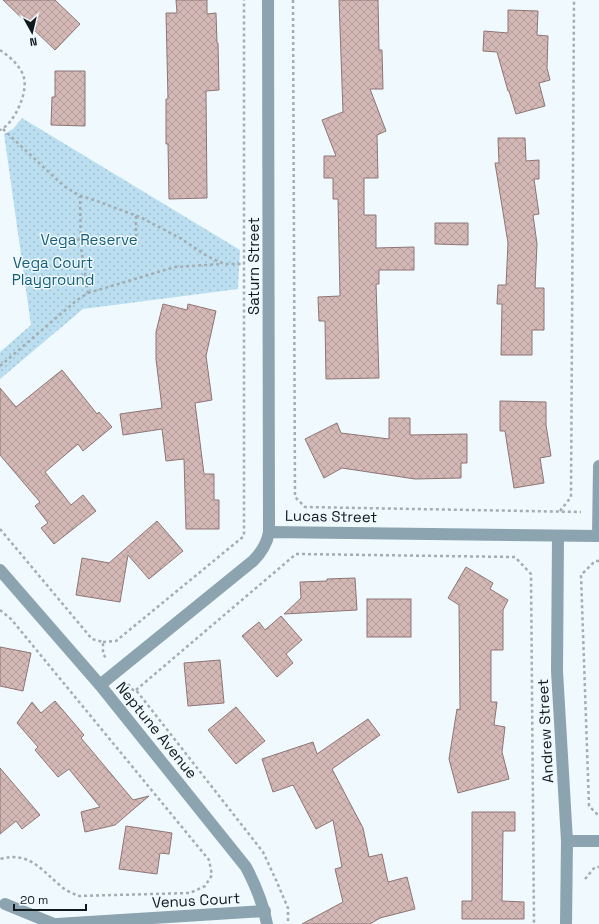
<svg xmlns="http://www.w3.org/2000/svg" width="599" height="924" font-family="'Space Grotesk',sans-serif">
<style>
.park{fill:url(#park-dots)}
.building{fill:url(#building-cross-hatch);stroke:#8e7574}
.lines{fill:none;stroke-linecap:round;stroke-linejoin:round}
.path{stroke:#a3adb2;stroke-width:2.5;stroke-dasharray:3 3;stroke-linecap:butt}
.minor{stroke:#8ca4b0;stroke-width:12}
.labels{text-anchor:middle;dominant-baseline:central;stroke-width:3;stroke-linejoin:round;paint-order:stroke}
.park-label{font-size:15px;fill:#155e79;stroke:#eff9fe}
.street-label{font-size:15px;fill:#10191e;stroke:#eff9fe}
</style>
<defs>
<pattern id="park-dots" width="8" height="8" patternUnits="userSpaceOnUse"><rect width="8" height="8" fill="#bbdff0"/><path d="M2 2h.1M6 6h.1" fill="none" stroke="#a0bfcd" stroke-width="1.8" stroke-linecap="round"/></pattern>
<pattern id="building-cross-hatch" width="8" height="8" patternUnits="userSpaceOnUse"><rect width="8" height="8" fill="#d3b8b6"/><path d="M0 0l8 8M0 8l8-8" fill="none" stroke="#b49e9c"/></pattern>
</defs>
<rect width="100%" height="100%" fill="#eff9fe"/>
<polygon class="park" points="22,118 240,250 238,289 83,309 0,379 0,352 31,325 4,134 13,129"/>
<g class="building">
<polygon points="3,0 55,0 80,24 55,50"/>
<polygon points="176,0 207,0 207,14 216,13 217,43 218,43 219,90 206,91 207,198 169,199 168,144 166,144 166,99 168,99 166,13 177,13"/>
<polygon points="339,0 378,0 379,50 382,50 383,89 370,89 386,131 377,135 378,178 364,178 364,215 376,215 376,248 414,247 414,270 379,270 379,284 376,284 379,378 326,379 325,321 319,321 318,297 340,296 338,199 333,199 333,178 324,178 324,156 336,156 322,120 343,112"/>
<polygon points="508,10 538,11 537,35 548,36 547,68 550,80 539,83 545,106 516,114 509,91 508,91 497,52 483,51 484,31 508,33"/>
<polygon points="55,71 85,71 85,126 51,125 52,97 55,97"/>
<polygon points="498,138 525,138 526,161 539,160 539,179 534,179 539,214 533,215 537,244 535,288 544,288 544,330 532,330 532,355 501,355 502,304 497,304 498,285 506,285 508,243 495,163 499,163"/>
<polygon points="435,223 468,223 468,245 435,244"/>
<polygon points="163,304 187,310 188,304 216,311 206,356 212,400 195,403 204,474 214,474 214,500 219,500 219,529 186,529 184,459 166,461 162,429 123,435 120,414 162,408 156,359 156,332"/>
<polygon points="62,370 97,414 99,412 112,427 83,451 78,444 45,472 71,505 83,495 96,511 54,544 41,528 48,523 35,506 40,502 0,455 0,388 16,407"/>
<polygon points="500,401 546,402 546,425 551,456 540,458 544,483 514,488 505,431 500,431"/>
<polygon points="389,418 410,418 410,435 467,434 467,463 461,463 461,478 415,479 342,468 324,478 305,439 337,423 341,433 389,439"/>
<polygon points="157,521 183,551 149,579 128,555 120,602 76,595 82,558 109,563"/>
<polygon points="466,567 493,583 490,589 508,600 503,610 503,650 491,650 491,702 497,702 494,725 505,727 502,752 509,779 458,793 449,759 457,709 460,710 459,605 448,598"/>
<polygon points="355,578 357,610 284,614 301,598 300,582 327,581 327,579"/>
<rect x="367" y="599" width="44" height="38"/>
<polygon points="281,616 302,640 286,654 293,663 277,677 242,636 259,622 265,630"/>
<polygon points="0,647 31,653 23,691 0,686"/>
<polygon points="220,660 224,703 188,706 184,663"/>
<polygon points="55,701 84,735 81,738 133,800 149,796 115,825 85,832 81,812 100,807 69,769 58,777 35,750 38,747 17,723 32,702 41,713"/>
<polygon points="236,707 265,741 236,764 208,730"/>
<polygon points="368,719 380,735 332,769 363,828 369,857 382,854 388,882 407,877 415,909 380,918 370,924 302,924 343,902 335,869 342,867 333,820 316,829 293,785 273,792 262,759 313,742 317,754"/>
<polygon points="0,768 40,815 22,829 16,821 0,834"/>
<polygon points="472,812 515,812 515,831 503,831 502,901 524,902 524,919 462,919 462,901 472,901"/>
<polygon points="126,826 172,833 169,854 160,853 157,874 119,869"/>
</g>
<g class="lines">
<g class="path">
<polyline points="293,0 295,497 305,507 581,512"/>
<path d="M0,50c10,7 21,16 24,28 4,15 -10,46 -24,52"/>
<polyline points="3,129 54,177 64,186 80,196 94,200 140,217 180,238 207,256 224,264 244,264"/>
<polyline points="136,237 136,216"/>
<polyline points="61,248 67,244 80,239"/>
<polyline points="88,293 175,267 222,264"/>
<polyline points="0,366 77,300 88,293 81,248 80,196"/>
<polyline points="560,511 571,497 574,0"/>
<polyline points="0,529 92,639 103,642 103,654 106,658"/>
<polyline points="599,561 595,561 581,575 589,806 599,816"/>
<path d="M0,610l11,9 198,241 3,15 -7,11 -15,7 -112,3c-5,-3 -12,-5 -16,-9 -21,-17 -32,-36 -62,-28"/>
<polyline points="103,642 116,641 244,536 244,0"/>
<polyline points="128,684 133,690 136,690 263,852 276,880 288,908 288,924"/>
<polyline points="136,690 296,554 515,557 531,574 534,924"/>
<polyline points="585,879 595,867 599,867"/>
</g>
<g class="minor">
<polyline points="268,0 269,532"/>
<polyline points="558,536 557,671 567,841 566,924"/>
<polyline points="598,536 599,466"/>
<path d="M0,570l100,115 146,182c10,19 17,36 21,57"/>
<path d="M100,685l153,-124c9,-9 14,-17 16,-29l330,4"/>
<polyline points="567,841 599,841"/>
<polyline points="5,904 54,924"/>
<polyline points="57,924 265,911"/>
</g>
</g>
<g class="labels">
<g class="park-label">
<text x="89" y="239">Vega Reserve</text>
<text x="53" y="262">Vega Court<tspan x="53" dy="17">Playground</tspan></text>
</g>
<g class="street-label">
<text transform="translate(253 266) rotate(-90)">Saturn Street</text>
<text transform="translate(331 516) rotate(1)">Lucas Street</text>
<text transform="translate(157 730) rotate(51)">Neptune Avenue</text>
<text transform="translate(545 731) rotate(-93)">Andrew Street</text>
<text transform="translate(196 900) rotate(-3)">Venus Court</text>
</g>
</g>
<g transform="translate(32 32) rotate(172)" stroke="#eff9fe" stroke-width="3" paint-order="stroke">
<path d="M0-3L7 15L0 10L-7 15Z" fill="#10191e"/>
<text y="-6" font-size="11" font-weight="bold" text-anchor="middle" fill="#10191e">N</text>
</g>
<path d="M14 904v6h72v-6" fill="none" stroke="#10191e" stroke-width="2"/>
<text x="20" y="904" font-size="12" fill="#10191e" stroke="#eff9fe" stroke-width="3" paint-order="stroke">20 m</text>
</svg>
